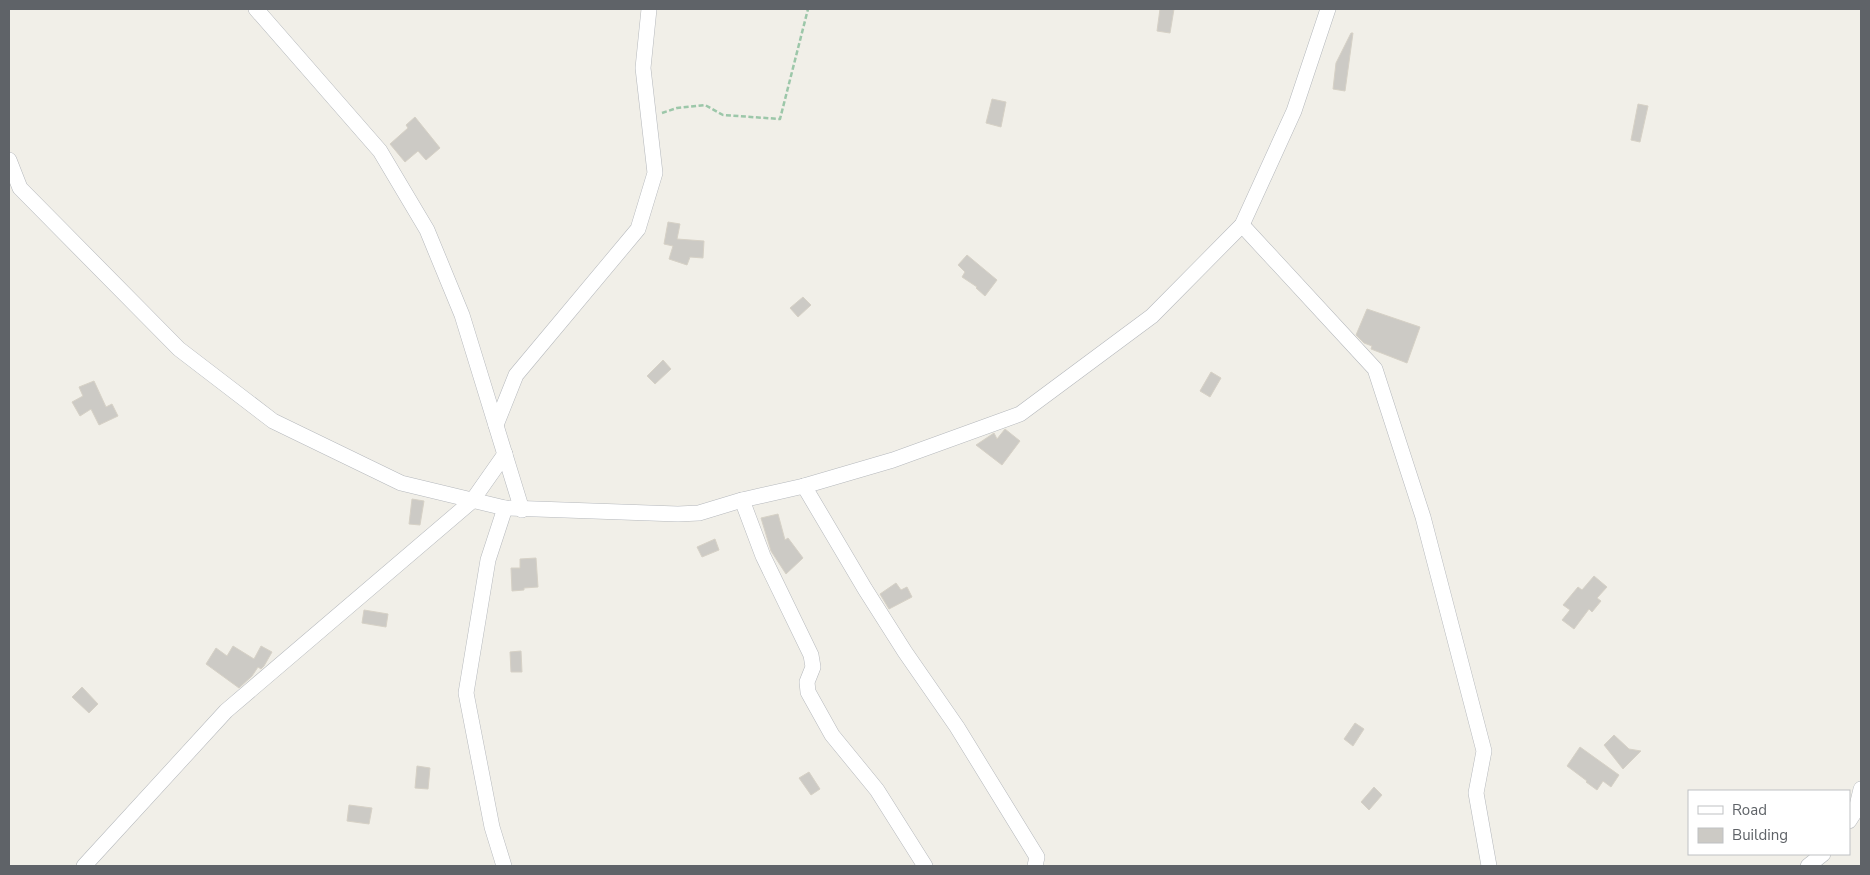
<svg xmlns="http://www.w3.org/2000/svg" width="1870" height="875" font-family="'Nunito Sans',sans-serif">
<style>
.building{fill:#cccac5;stroke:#d6d1c6}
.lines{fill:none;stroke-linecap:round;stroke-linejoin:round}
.street-casing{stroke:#b5b8bc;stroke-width:16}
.path{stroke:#9cc7a9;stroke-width:2.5;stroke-dasharray:5 2.5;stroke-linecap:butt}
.street{stroke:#fff;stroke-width:15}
</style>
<rect width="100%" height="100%" fill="#f1efe8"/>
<g class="building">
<polygon points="1160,9 1174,9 1170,33 1157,31"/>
<polygon points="1351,33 1353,33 1345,91 1333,89 1336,63"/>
<polygon points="992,99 1006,102 1001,127 986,123"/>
<polygon points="1638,104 1648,106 1640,142 1631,140"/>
<polygon points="415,117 440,148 426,160 418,151 405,162 390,144 408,128 406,125"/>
<polygon points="668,222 680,224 677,239 704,241 703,258 690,257 687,265 669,259 673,246 664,244"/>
<polygon points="967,255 997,280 985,296 976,288 977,287 962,277 965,272 958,265"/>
<polygon points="803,297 811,305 798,317 790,308"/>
<polygon points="1367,309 1420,327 1407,363 1371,349 1372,346 1364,343 1356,335"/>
<polygon points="663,360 671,369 655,384 647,376"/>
<polygon points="1211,372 1221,378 1210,397 1200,391"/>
<polygon points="94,381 106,407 112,404 118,416 99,425 91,409 80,416 72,402 83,396 79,387"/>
<polygon points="1005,429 1020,441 1002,465 976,445 994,433 997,439"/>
<polygon points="412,499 424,501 420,525 409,524"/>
<polygon points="778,514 785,540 788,538 803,558 786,574 771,551 761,518"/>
<polygon points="715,539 719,550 702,557 697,547"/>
<polygon points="536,558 538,587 524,588 524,590 512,591 511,568 520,568 520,559"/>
<polygon points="1594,576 1607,587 1597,598 1601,601 1592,612 1589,609 1574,629 1562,620 1570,610 1563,605 1578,587 1582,590"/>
<polygon points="896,583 901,590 907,587 912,597 889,609 880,594"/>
<polygon points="364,610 388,614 386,627 362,623"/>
<polygon points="233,646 254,659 261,646 272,652 264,666 261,669 258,667 252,676 239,688 206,664 216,648 227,656"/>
<polygon points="521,651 522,672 511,672 510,652"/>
<polygon points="82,687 98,704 89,713 72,697"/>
<polygon points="1355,723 1364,729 1353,746 1344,739"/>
<polygon points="1614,735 1629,749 1641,751 1623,769 1604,745"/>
<polygon points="1580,747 1619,775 1611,787 1603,781 1597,790 1586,782 1587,781 1567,766"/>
<polygon points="417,766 430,768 428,789 415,788"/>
<polygon points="809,772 820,789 811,795 799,778"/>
<polygon points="1374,787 1382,795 1369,810 1361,802"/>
<polygon points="349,805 372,808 369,824 347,821"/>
</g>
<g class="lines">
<defs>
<g id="street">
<polyline points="256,9 380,151 427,230 462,315 522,510"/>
<polyline points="9,160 20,188 179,349 273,421 401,483 505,508 678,514 699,513 742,500 804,486 893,460 1020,414 1152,316 1242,225 1294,111 1328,9"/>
<polyline points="1242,225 1375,369 1423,517 1484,751 1476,793 1489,866"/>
<polyline points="496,425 516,375 638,229 655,173 643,68 649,9"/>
<polyline points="804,486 865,589 905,652 957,727 1037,857 1035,866"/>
<polyline points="742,500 763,556 811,655 813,667 807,682 808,692 832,735 877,790 925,866"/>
<polyline points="1849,821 1856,810 1861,789"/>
<polyline points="84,866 226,711 472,501 505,454"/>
<polyline points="504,866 492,827 466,693 488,560 505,508"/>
<polyline points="1808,866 1823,854"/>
</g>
</defs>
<use href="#street" class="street-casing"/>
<polyline class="path" points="662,113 677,108 705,105 723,115 780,119 808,9"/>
<use href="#street" class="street"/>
</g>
<rect width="1870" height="875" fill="none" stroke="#5f6368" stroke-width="20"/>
<rect x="1688" y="790" width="162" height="65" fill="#ffffff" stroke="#bfc1c3"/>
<rect x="1698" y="806" width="25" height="8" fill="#ffffff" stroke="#bfc1c3"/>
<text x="1732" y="815" font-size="15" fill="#5f6368">Road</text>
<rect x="1698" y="828" width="25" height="15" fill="#cccac5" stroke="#bfc1c3"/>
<text x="1732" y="840" font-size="15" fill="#5f6368">Building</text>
</svg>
